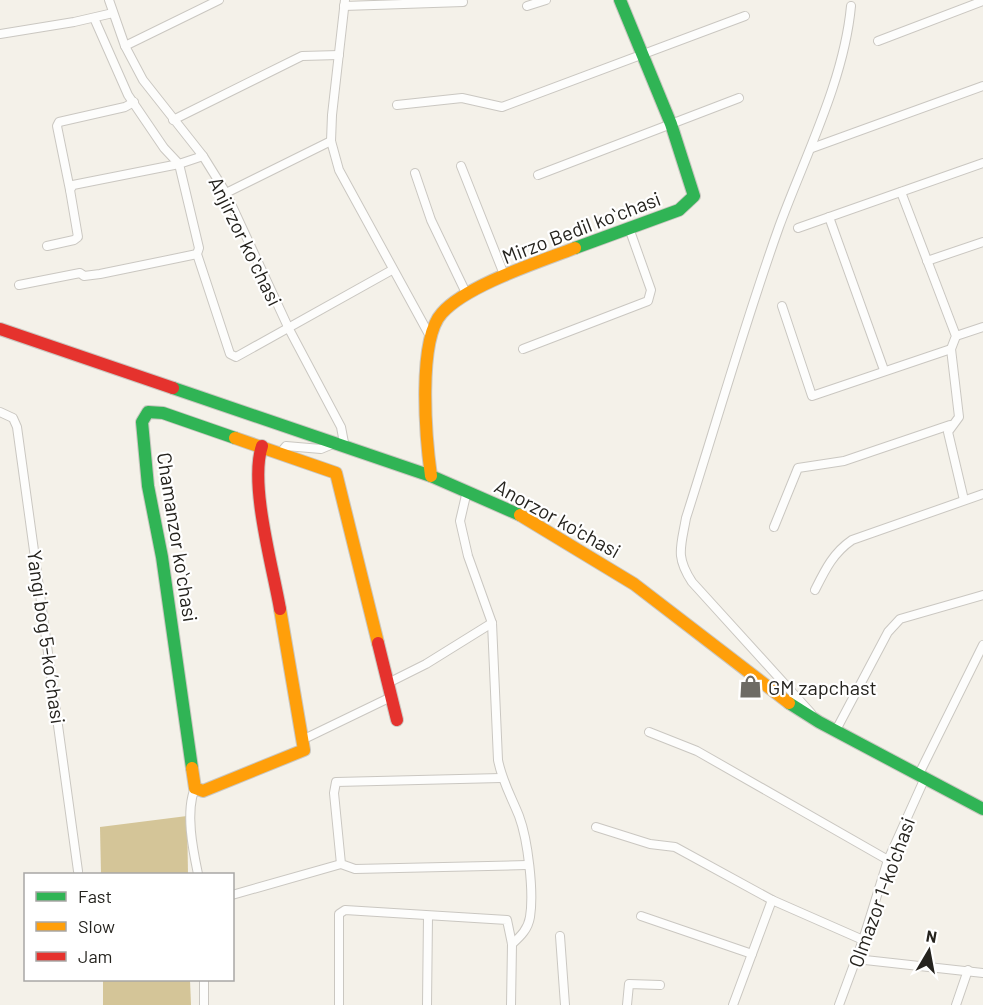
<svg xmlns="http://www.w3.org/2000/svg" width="983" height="1005" font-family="Barlow,sans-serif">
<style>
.water{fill:#d4c598}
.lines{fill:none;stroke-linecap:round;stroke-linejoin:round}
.street-casing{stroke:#cac7c1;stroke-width:10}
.fast-casing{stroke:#cac7c1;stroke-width:14}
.slow-casing{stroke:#cac7c1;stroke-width:14}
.jam-casing{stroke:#cac7c1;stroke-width:14}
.street{stroke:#fdfdfc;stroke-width:8}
.fast{stroke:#30b455;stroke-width:12}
.slow{stroke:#ff9f0a;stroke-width:12}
.jam{stroke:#e5322d;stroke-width:12}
.labels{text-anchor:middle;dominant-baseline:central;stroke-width:4.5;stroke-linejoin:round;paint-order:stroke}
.street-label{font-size:20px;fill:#25231e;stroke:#fff}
.poi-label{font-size:20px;fill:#25231e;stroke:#fff;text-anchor:start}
</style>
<rect width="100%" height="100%" fill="#f4f1e9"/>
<g class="water">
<polygon points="187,816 188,874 101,874 100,827"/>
<polygon points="103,980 190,980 191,1005 103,1005"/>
</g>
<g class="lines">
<defs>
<g id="street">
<polyline points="109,0 125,46 143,80 203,156 226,193 289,329 341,427 345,448"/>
<polyline points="345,0 332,115 331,141 339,170 431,338"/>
<polyline points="344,6 463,2"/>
<polyline points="527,6 546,0"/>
<polyline points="94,18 128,95 164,148 179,164 199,248 197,254 230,354 236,357 392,270"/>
<polyline points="0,34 74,22 113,13"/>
<polyline points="878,41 983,1"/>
<polyline points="125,46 219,0"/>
<polyline points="397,105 462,98 502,107 745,16"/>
<polyline points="173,120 302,56 339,55"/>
<polyline points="812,148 983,86"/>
<polyline points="461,166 505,277"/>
<polyline points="415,173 431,220 467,295"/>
<polyline points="538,175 739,98"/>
<polyline points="70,190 57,126 59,122 125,107 134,102"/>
<polyline points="901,192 956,336 951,349 959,417 948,432 964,500"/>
<polyline points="226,193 331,141"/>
<polyline points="829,217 884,370"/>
<polyline points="798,228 983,163"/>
<polyline points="47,246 74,240 78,237 70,190 73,185 179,164 203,156"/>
<polyline points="927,261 983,242"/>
<polyline points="19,285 80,273 84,276 100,274 197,254"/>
<polyline points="782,306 812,396 951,349"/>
<polyline points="956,336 983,327"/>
<polyline points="523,349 648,301 651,290 629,228"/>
<polyline points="0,412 13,418 17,427 78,871"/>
<polyline points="281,452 286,446 321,449 333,444"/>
<path d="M467,491l-7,30 8,35 24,67 6,137c4,21 13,36 21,56 9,24 15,76 11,101 -2,12 -9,19 -18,27"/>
<polyline points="774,527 798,468 844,461 950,425"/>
<path d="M815,590c10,-20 18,-37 37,-50l131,-46"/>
<polyline points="388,683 426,664 492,623"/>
<path d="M811,713l-119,-131c-17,-26 -11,-35 -6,-64 31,-97 59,-196 93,-291 26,-71 65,-146 72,-221"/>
<polyline points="649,732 697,751 888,860"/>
<polyline points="835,732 888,632 900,619 983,595"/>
<polyline points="302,740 391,697"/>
<polyline points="918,776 983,645"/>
<polyline points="501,778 336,782 334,793 341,864 355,869 527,865"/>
<path d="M195,788c-10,24 -2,62 3,86"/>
<polyline points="596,827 650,844 675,847 772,900 863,940"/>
<polyline points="232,895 341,864"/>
<polyline points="641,916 752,954"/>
<polyline points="560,936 565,1005"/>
<polyline points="856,959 983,973"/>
<polyline points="204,980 204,1005"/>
<polyline points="339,1005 339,914 345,910 507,920 512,944 511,1005"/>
<polyline points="427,1005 428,916"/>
<polyline points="627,1005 629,984 660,985"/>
<polyline points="733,1005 772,900"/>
<polyline points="839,1005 863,940 888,860 924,780"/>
<polyline points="956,1005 968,970"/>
</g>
<g id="fast">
<polyline points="575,248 679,210 694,196 671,124 620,0"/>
<polyline points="173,388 431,476 520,515"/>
<polyline points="789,703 819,722 983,809"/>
<polyline points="192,768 162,557 148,486 142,422 148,412 163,413 235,438"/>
</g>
<g id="slow">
<polyline points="235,438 336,473 378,643"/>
<path d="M431,476c-5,-36 -14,-136 11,-163 25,-28 97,-51 133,-65"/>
<polyline points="520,515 634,584 789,703"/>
<polyline points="192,768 195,788 203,791 304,750 280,609"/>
</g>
<g id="jam">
<polyline points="0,329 173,388"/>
<path d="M262,446c-13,38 11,122 18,163"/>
<polyline points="378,643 397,720"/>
</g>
</defs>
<use href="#street" class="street-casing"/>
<use href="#fast" class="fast-casing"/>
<use href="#slow" class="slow-casing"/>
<use href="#jam" class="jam-casing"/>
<use href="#street" class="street"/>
<use href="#fast" class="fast"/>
<use href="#slow" class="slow"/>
<use href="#jam" class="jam"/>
</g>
<defs>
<symbol id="shop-bare" viewBox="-9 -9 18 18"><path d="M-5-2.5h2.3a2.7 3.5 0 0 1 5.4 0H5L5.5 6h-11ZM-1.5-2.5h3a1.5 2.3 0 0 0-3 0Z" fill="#6d6b65" stroke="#fff" stroke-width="2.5" paint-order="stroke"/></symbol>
</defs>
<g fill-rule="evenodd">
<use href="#shop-bare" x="734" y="670" width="33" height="33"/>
</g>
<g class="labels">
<g class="street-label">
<text transform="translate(581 227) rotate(-21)">Mirzo Bedil koʻchasi</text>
<text transform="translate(246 241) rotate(64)">Anjirzor koʻchasi</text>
<text transform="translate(558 518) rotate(29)">Anorzor ko'chasi</text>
<text transform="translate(178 537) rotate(81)">Chamanzor koʻchasi</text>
<text transform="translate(47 637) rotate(82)">Yangi bog 5-koʼchasi</text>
<text transform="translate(881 892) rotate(-70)">Olmazor 1-ko'chasi</text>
</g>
<g class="poi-label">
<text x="768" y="687">GM zapchast</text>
</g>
</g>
<rect x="24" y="873" width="210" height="108" fill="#ffffff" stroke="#a8a7a5" stroke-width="1.5"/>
<rect x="36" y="892" width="30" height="9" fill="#30b455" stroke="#a8a7a5" stroke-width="1.5"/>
<text x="78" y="903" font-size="18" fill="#25231e">Fast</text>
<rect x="36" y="922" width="30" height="9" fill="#ff9f0a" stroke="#a8a7a5" stroke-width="1.5"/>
<text x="78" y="933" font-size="18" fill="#25231e">Slow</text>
<rect x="36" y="952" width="30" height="9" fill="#e5322d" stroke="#a8a7a5" stroke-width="1.5"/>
<text x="78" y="963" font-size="18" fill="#25231e">Jam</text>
<g transform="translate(929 951) rotate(10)" stroke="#ffffff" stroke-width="4.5" paint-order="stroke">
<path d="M0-4.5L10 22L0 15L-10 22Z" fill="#25231e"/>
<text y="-9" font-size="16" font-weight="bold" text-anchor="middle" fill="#25231e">N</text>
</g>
</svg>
